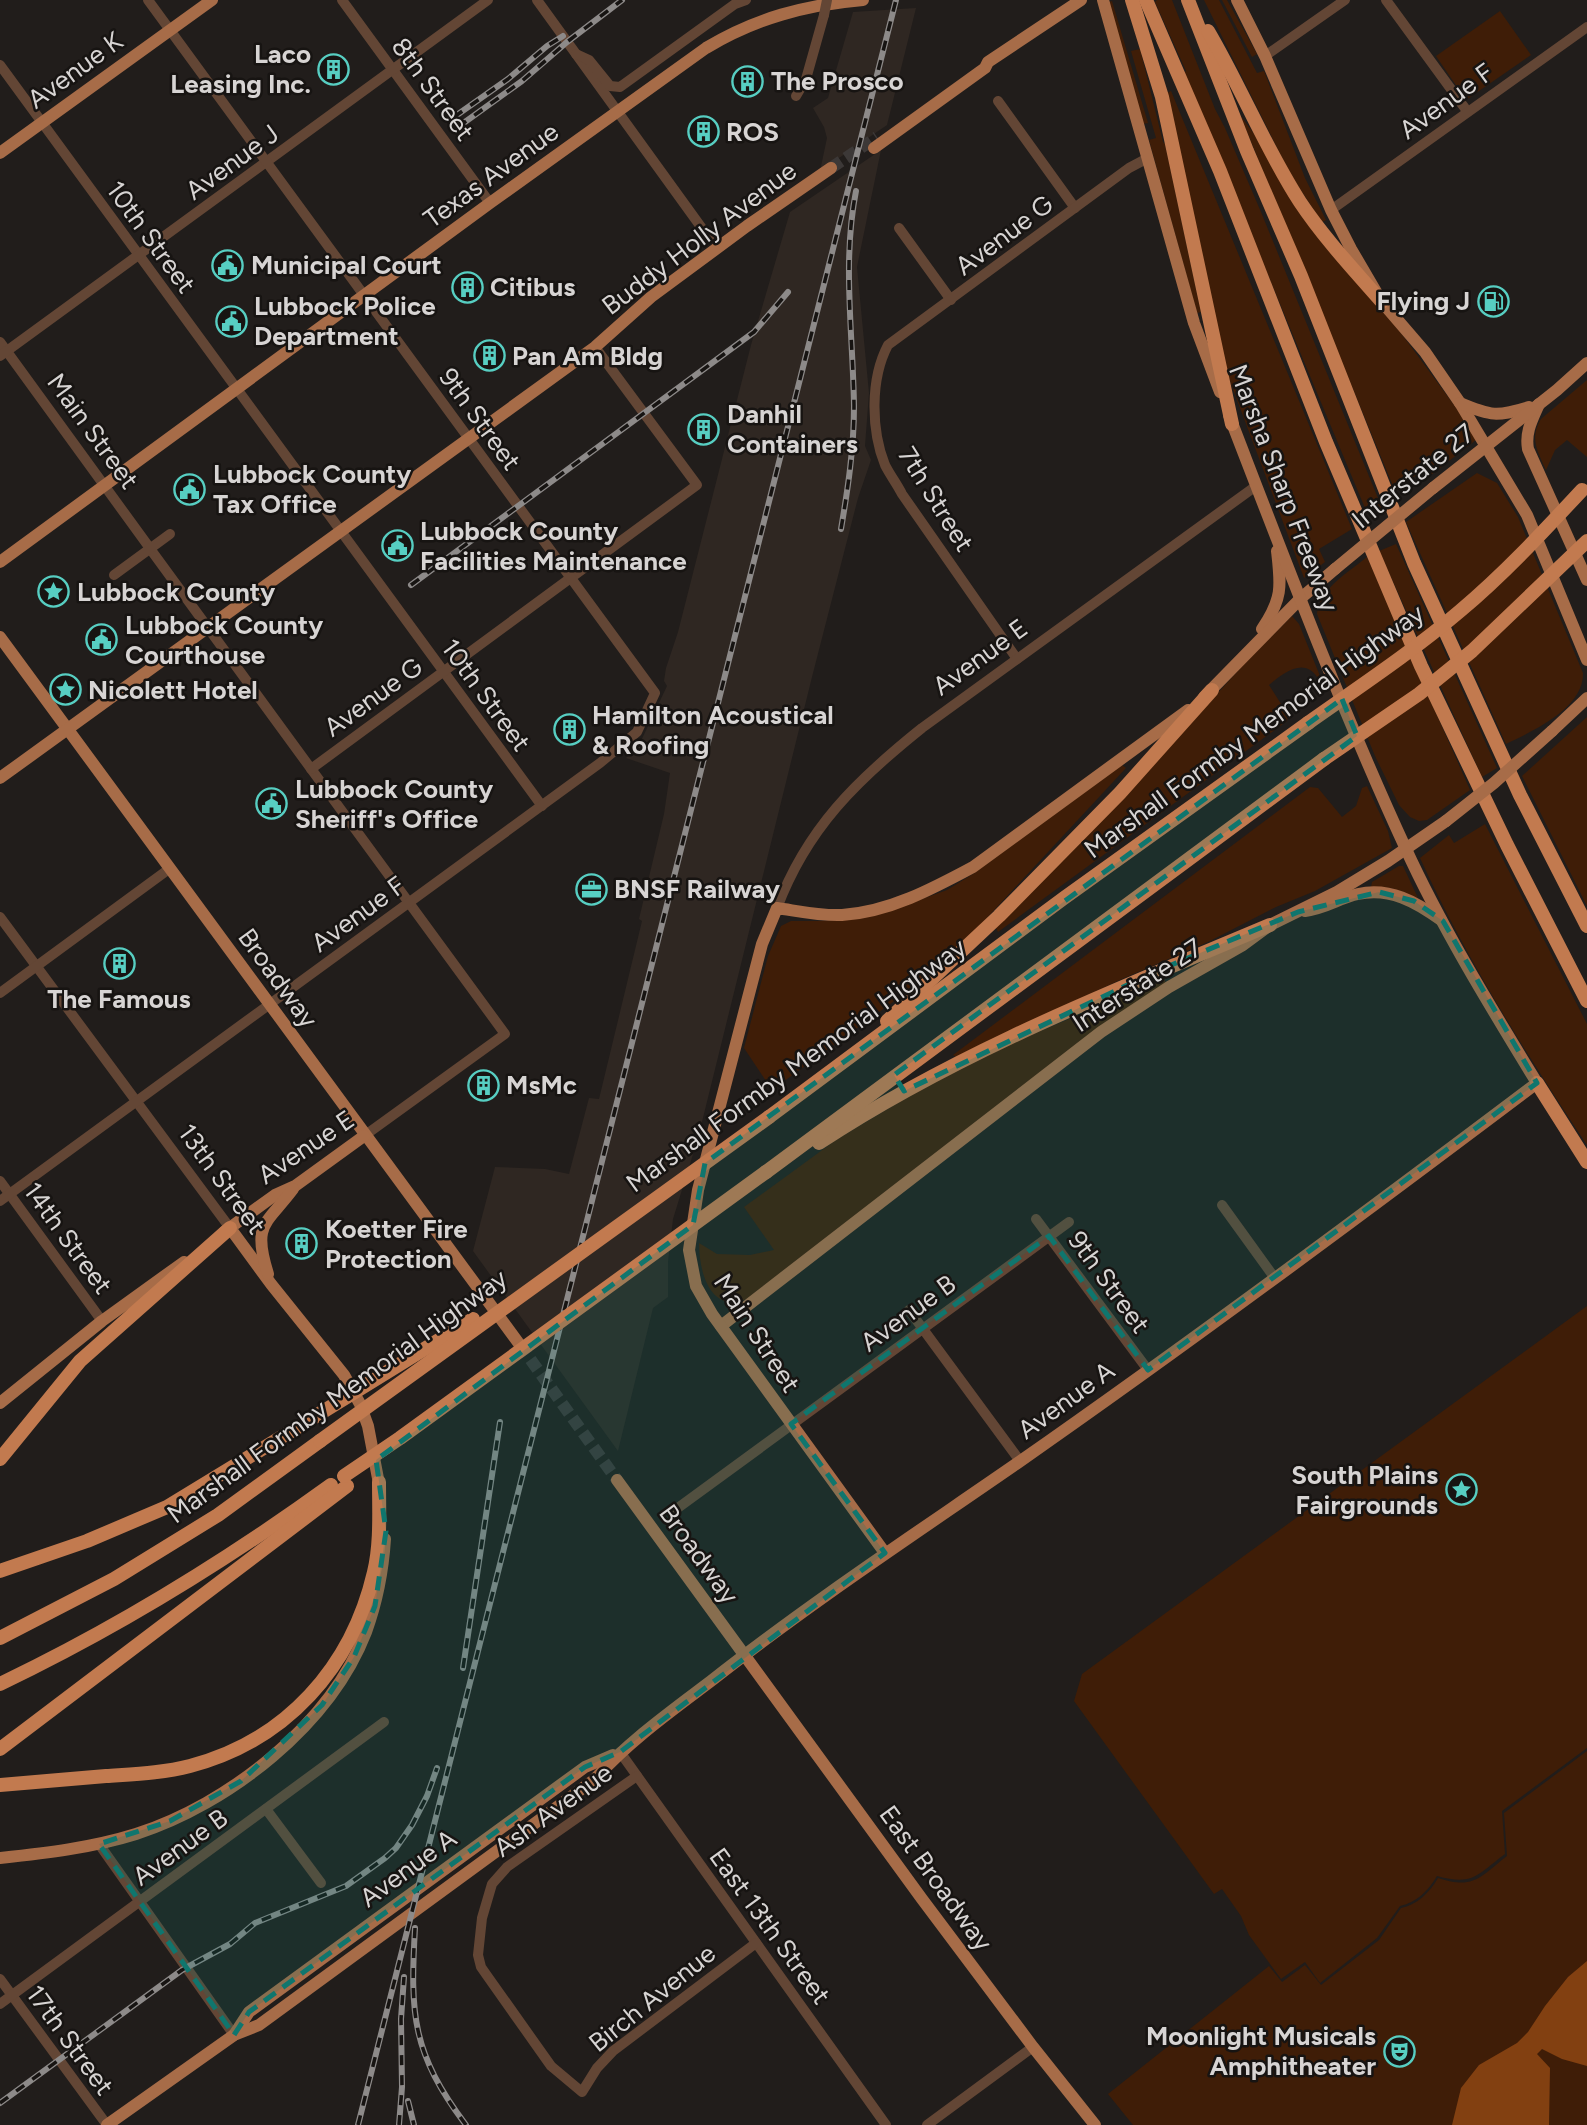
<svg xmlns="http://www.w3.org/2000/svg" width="1587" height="2125" font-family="Figtree,sans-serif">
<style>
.built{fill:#2f2722}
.green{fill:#3f1d07}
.water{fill:#824011}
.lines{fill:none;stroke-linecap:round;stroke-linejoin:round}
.major-tunnel{stroke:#3c3837;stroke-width:12;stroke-dasharray:12 6;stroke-linecap:butt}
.minor{stroke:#634635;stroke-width:10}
.major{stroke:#a76c48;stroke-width:12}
.highway{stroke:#c27a4f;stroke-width:14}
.rail-casing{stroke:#8d8a89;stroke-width:6}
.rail{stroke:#171412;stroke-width:3.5;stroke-dasharray:10;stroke-linecap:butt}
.minor-bridge{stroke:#634635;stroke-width:10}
.major-bridge{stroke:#a76c48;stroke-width:12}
.highway-bridge{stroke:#c27a4f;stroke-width:14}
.marked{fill:#0f766e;fill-opacity:0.2;stroke:#0f766e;stroke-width:5;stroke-dasharray:14 9;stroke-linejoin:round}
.labels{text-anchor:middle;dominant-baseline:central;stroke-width:5;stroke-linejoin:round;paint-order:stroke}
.poi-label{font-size:26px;font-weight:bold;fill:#d7d4d3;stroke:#171412;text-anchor:start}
.street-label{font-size:26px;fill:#d7d4d3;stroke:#171412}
</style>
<rect width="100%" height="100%" fill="#211d1b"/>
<g class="built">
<polygon points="916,8 887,125 820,171 827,138 824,127 813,108 828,98 853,12"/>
<polygon points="881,150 857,267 869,393 865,446 871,460 858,498 812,677 698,1138 673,1219 668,1262 668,1297 653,1308 618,1451 473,1251 495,1167 545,1169 569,1174 589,1098 599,1099 642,921 639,919 664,814 670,773 626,758 640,743 667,686 664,681 666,668 678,632 751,345 790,212"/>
</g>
<g class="green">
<polygon points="1157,0 1172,0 1215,109 1225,128 1261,212 1382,508 1367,513 1184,73 1186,71 1155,2"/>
<polygon points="1204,0 1219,0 1257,73 1264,71 1305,178 1326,220 1322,222 1290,174"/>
<polygon points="1222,0 1227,0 1257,54 1252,57"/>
<polygon points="1112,1 1148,123 1143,124 1109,2"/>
<polygon points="1500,11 1531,55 1466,100 1436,56"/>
<polygon points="1140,49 1163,142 1165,144 1201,312 1197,313 1149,140 1156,138 1131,51"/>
<polygon points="1171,91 1352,529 1319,549 1325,562 1304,578 1228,376 1167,93"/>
<polygon points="1240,115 1460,413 1476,440 1427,478 1422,473 1393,486"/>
<path d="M1587,380v77l-20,-17 -12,10 -9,20c-8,-18 -17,-32 -5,-51z"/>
<path d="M1477,473l20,10 21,34 65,156c1,35 -50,58 -77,71l-100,-222z"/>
<polygon points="1396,544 1497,768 1482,777 1379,551"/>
<path d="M1367,557l103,233 -43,30 -8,1 -9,-4 -11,-12 -24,-49 -58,-142c2,-25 32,-42 50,-57z"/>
<path d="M1292,616l7,8 21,52 -3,1c-13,-20 -34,-4 -48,8l19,30 -1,6 -289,211 -3,-6 147,-149 102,-113z"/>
<polygon points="1587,717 1587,906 1522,776"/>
<polygon points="1122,765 1126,768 971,935 897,999 772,1090 744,1048 768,956 781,926 791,921 838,921 883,913 947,890 973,874"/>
<polygon points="1367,786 1388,831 1392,848 1315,891 1276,907 1208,942 1122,979 956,1057 953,1055 1310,787 1318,788 1342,817 1356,806 1362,788"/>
<path d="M1485,824l102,200v121c-61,-91 -121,-187 -167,-287l29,-23 5,8z"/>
<polygon points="1399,866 1403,866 1418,898 1391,888 1371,887 1372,882"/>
<path d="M1164,979l2,4 -79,53 -340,263c-37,15 -48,-27 -48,-56l18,11 33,1 24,-5 -30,-43 92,-67 90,-54 91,-45z"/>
<path d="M1587,1306v442l-85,63 3,43c-28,21 -32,32 -68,22 -9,15 -20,26 -37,30l-23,32 -57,45 -15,-21 -24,17 -32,-44 -8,-19 -19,-27 -8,5 -140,-193 8,-27z"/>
<path d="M1587,1751v374h-454l-25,-31 161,-128 13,16 23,-17 16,20 58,-45 22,-32c16,-3 29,-16 37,-30 36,12 42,-1 69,-22l-3,-43z"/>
</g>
<polygon class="water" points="1587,1961 1587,2066 1562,2059 1542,2049 1537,2054 1550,2068 1549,2125 1452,2125 1461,2088 1479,2065 1517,2043 1528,2032 1545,2006 1568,1977"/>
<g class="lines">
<g class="major-tunnel">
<polyline points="831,168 877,137"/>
<polyline points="520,1345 617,1480"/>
</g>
<g class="minor">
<polyline points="342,0 490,203"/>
<polyline points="537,0 709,238"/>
<polyline points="1386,0 1467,111"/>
<polyline points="576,54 589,60 610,86 620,87 735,4 746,0"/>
<polyline points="1265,56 1345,0"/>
<polyline points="0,65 542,806"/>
<polyline points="796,96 806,79 824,15"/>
<polyline points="998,101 1075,208"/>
<polyline points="1331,210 1587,27"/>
<polyline points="899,228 951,300"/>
<polyline points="0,342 149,547"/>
<polyline points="0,356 488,0"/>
<polyline points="151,550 505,1034 364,1136"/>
<path d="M1017,659l-115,-165c-5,-10 -12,-19 -17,-29 -14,-35 -15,-86 3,-120l241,-177 17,-9"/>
<polyline points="311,769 697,485 595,347"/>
<path d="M777,908c30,-80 80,-128 145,-180l334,-242"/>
<polyline points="0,917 230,1228"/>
<polyline points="0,993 169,869"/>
<polyline points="0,1181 102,1321"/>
<polyline points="0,1201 600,763 637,732 655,693 148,0"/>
<polyline points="1222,1205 1274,1277"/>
<polyline points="1036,1219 1148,1370"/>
<polyline points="909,1310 1020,1461"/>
<polyline points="675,1510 1069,1222"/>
<polyline points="620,1752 886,2125"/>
<polyline points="637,1776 507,1867 492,1884 482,1918 478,1955 481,1967 488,1977 551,2066 582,2092 597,2068 613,2051 756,1943"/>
<polyline points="266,1809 321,1883"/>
<polyline points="99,1844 234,2035"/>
<polyline points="0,1979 107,2125"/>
<polyline points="0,2004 384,1722"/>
<polyline points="927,2125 1033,2047"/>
</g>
<g class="major">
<polyline points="1103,0 1194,323 1220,392"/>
<polyline points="1237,0 1265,56 1331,210 1351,249 1382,302 1425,352 1460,403 1527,515 1587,660"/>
<polyline points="874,148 985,68 988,62 1081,0"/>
<polyline points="0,153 212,0"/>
<path d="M1460,403c31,13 37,14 69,4"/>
<path d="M1539,404c-7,16 -14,28 -11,45l59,131"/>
<polyline points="1433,488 1557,390 1587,363"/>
<path d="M0,562l490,-359 216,-155c50,-30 99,-43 157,-48"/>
<path d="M1262,629c21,-31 19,-43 15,-78"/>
<polyline points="0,637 520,1345"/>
<polyline points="1204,697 1301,598 1335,569"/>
<polyline points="1552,731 1587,698"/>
<polyline points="0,778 595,347 651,297 747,226 831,168"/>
<path d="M1305,911c22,-3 34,-13 53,-17 32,-7 58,8 83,26"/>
<polyline points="230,1228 271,1284 344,1375 360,1404 368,1426 380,1489"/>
<polyline points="224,1232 275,1195 295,1186 364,1136"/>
<path d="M268,1274c-16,-51 -2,-49 25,-85"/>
<polyline points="721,1326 1101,1032 1169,987 1243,945 1270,925 1337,892 1388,861 1446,821"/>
<polyline points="0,1403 102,1321 184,1262"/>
<polyline points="617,1480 922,1899 1033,2047 1095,2125"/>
<path d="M885,1553l-173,-239 -16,-28 -7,-36 9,-60 64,-246 15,-36c21,3 43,8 65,7 47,-3 90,-26 131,-48l215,-157"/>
<path d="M0,1858c46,-5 91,-10 136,-24 93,-30 194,-109 230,-202 11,-30 17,-61 19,-93"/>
<polyline points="234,2035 249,2012 585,1767 613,1755"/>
<path d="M107,2125l127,-90 25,-10 335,-245c35,-39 76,-68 117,-99 99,-78 204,-147 308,-219 175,-122 347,-250 518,-379 -47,-77 -95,-155 -132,-236 -65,-141 -120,-287 -176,-432"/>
</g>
<g class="highway">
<polyline points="1132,0 1162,97 1232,424"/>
<polyline points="1146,0 1220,171 1326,442 1421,666 1507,845 1587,1001"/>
<polyline points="1188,0 1247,151 1301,276 1414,563 1520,795 1587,926"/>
<path d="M1208,31c33,56 57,117 92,171 24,36 54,68 82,100"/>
<polyline points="887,1021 999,916 1120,793 1212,690"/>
<polyline points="1537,1083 1587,1162"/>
<polyline points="769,1117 1064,898 1308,723"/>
<path d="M819,1143c140,-92 297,-153 451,-218"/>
<polyline points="766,1172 1324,759"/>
<polyline points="0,1459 80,1361 230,1228"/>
<polyline points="0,1571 87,1541 167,1507 311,1419"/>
<polyline points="0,1638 114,1579 218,1515 320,1441"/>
<path d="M0,1684c117,-56 226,-123 331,-199"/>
<polyline points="0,1749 347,1486"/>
<path d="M0,1785c35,-3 71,-6 106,-9 28,-2 57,-3 84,-10 96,-25 162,-99 184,-194 7,-29 5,-61 5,-90"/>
</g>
<defs>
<g id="rail">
<polyline points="454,117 508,79 547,46 563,36"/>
<polyline points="458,127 522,81 567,42 622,0"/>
<path d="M841,529c7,-41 13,-81 13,-123 -1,-72 -12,-144 2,-215"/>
<polyline points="411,585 754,332 788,292"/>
<polyline points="463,1668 500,1422"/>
<path d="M415,1928c-5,87 -3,125 51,197"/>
<polyline points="408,2101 414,2125"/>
<polyline points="0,2103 182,1970 230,1944 255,1923 346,1886 385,1858 396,1848 412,1825 427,1796 437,1768"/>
<polyline points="358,2125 896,0"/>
<polyline points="399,2125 402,2087 401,2019 404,1977"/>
</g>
</defs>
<use href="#rail" class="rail-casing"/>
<use href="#rail" class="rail"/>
<g class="minor-bridge">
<polyline points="824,15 827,0"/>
<polyline points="114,575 170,534"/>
</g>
<g class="major-bridge">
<polyline points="1335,569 1433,488"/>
<polyline points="1446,821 1494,783 1552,731"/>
</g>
<g class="highway-bridge">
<path d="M1308,723c51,-36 104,-71 152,-112 44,-37 83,-79 122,-121"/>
<polyline points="1324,759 1419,694 1472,651 1587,541"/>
<polyline points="311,1419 473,1319"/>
<polyline points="320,1441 769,1117"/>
<polyline points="344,1476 400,1438 766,1172"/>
</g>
</g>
<path class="marked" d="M1342,699l15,37 -463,339 10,16 253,-120 141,-59 81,-20 35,9 29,20 94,162 -389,287 -99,-134 -258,188 94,129 -265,199 -35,15 -336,245 -15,23 -135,-191 71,-23 71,-40 81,-76 32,-48 21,-51 11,-75 -10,-71 317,-235 12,-62z"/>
<defs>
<symbol id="building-ring" viewBox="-11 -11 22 22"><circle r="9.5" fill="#171412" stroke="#57cec2" stroke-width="1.5"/><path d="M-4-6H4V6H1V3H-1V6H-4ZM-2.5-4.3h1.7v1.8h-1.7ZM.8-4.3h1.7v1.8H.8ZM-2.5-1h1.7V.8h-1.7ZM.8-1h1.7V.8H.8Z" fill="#57cec2"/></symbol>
<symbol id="civic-ring" viewBox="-11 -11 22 22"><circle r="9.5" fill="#171412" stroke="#57cec2" stroke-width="1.5"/><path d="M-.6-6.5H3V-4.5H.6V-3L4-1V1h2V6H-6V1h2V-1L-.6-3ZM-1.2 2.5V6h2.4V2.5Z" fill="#57cec2"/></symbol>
<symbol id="fuel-ring" viewBox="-11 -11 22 22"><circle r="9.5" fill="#171412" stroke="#57cec2" stroke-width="1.5"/><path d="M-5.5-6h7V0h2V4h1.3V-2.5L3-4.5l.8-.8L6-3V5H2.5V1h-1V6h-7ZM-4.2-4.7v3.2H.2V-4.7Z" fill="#57cec2"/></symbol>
<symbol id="sight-ring" viewBox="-11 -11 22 22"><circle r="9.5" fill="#171412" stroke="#57cec2" stroke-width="1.5"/><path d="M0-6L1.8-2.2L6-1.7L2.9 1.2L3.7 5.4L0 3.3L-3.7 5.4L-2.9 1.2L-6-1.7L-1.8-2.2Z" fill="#57cec2"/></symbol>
<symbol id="office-ring" viewBox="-11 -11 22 22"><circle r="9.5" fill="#171412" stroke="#57cec2" stroke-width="1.5"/><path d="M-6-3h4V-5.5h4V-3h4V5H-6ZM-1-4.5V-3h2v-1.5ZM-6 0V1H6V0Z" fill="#57cec2"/></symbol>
<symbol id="theatre-ring" viewBox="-11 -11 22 22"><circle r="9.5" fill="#171412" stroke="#57cec2" stroke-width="1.5"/><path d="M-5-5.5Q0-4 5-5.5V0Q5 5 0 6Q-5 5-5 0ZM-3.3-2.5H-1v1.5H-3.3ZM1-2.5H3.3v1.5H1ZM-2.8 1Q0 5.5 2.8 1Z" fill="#57cec2"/></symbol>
</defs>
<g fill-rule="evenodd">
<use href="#building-ring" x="316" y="52" width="35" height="35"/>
<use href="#building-ring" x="730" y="64" width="35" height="35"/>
<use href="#building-ring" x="686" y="114" width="35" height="35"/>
<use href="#civic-ring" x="210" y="248" width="35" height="35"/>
<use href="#building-ring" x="450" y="270" width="35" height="35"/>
<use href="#fuel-ring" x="1476" y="284" width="35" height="35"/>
<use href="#civic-ring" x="214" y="304" width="35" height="35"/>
<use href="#building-ring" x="472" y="338" width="35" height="35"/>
<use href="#building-ring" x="686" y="412" width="35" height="35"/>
<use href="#civic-ring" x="172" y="472" width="35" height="35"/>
<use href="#civic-ring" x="380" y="528" width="35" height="35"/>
<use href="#sight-ring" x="36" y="574" width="35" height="35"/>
<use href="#civic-ring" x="84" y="622" width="35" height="35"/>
<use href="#sight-ring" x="48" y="672" width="35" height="35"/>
<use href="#building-ring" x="552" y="712" width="35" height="35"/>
<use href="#civic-ring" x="254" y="786" width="35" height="35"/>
<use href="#office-ring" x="574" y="872" width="35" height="35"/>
<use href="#building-ring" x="102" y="946" width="35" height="35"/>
<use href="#building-ring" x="466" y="1068" width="35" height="35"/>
<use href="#building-ring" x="284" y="1226" width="35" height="35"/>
<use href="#sight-ring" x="1444" y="1472" width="35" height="35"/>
<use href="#theatre-ring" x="1382" y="2034" width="35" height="35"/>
</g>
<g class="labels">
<g class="poi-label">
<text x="311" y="54" text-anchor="end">Laco<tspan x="311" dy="30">Leasing Inc.</tspan></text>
<text x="771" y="81">The Prosco</text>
<text x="726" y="132">ROS</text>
<text x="251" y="265">Municipal Court</text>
<text x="490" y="287">Citibus</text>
<text x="1470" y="301" text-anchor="end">Flying J</text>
<text x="254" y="306">Lubbock Police<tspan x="254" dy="30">Department</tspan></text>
<text x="512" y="356">Pan Am Bldg</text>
<text x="727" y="414">Danhil<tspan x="727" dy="30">Containers</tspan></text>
<text x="213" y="474">Lubbock County<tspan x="213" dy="30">Tax Office</tspan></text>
<text x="420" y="531">Lubbock County<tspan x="420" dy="30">Facilities Maintenance</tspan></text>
<text x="77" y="592">Lubbock County</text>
<text x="125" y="625">Lubbock County<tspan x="125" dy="30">Courthouse</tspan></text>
<text x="88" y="690">Nicolett Hotel</text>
<text x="592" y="715">Hamilton Acoustical<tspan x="592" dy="30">&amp; Roofing</tspan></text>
<text x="295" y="789">Lubbock County<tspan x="295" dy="30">Sheriff's Office</tspan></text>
<text x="614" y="889">BNSF Railway</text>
<text x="119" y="999" text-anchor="middle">The Famous</text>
<text x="506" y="1085">MsMc</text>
<text x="325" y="1229">Koetter Fire<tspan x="325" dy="30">Protection</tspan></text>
<text x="1438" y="1475" text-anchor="end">South Plains<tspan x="1438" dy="30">Fairgrounds</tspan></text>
<text x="1376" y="2036" text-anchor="end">Moonlight Musicals<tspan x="1376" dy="30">Amphitheater</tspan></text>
</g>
<g class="street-label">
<text transform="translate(75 70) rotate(-36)">Avenue K</text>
<text transform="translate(433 89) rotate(54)">8th Street</text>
<text transform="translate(1446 101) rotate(-36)">Avenue F</text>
<text transform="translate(232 162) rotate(-36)">Avenue J</text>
<text transform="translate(491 175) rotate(-36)">Texas Avenue</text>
<text transform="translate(1004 235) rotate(-37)">Avenue G</text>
<text transform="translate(151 237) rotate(54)">10th Street</text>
<text transform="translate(699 238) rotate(-37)">Buddy Holly Avenue</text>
<text transform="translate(480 419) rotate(54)">9th Street</text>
<text transform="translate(93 431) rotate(54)">Main Street</text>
<text transform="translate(1413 476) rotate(-39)">Interstate 27</text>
<text transform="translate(1284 488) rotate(69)">Marsha Sharp Freeway</text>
<text transform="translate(936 499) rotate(58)">7th Street</text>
<text transform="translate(980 657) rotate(-36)">Avenue E</text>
<text transform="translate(486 695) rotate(54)">10th Street</text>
<text transform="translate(373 697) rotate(-36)">Avenue G</text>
<text transform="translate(1254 731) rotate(-36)">Marshall Formby Memorial Highway</text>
<text transform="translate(358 914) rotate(-36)">Avenue F</text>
<text transform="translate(278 978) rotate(54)">Broadway</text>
<text transform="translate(1137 985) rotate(-33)">Interstate 27</text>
<text transform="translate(796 1065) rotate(-36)">Marshall Formby Memorial Highway</text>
<text transform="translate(306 1147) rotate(-34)">Avenue E</text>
<text transform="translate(222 1179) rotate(54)">13th Street</text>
<text transform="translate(68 1238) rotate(54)">14th Street</text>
<text transform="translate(1109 1282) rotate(54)">9th Street</text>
<text transform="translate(908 1313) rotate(-36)">Avenue B</text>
<text transform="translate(757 1333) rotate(57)">Main Street</text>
<text transform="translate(337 1396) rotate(-36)">Marshall Formby Memorial Highway</text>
<text transform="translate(1066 1400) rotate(-36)">Avenue A</text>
<text transform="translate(699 1554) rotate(54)">Broadway</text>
<text transform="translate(553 1810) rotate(-36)">Ash Avenue</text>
<text transform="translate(180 1847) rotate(-36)">Avenue B</text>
<text transform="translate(408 1868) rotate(-36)">Avenue A</text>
<text transform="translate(936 1878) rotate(54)">East Broadway</text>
<text transform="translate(770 1926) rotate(54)">East 13th Street</text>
<text transform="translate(652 1998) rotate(-39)">Birch Avenue</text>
<text transform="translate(70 2040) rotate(54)">17th Street</text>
</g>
</g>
</svg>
